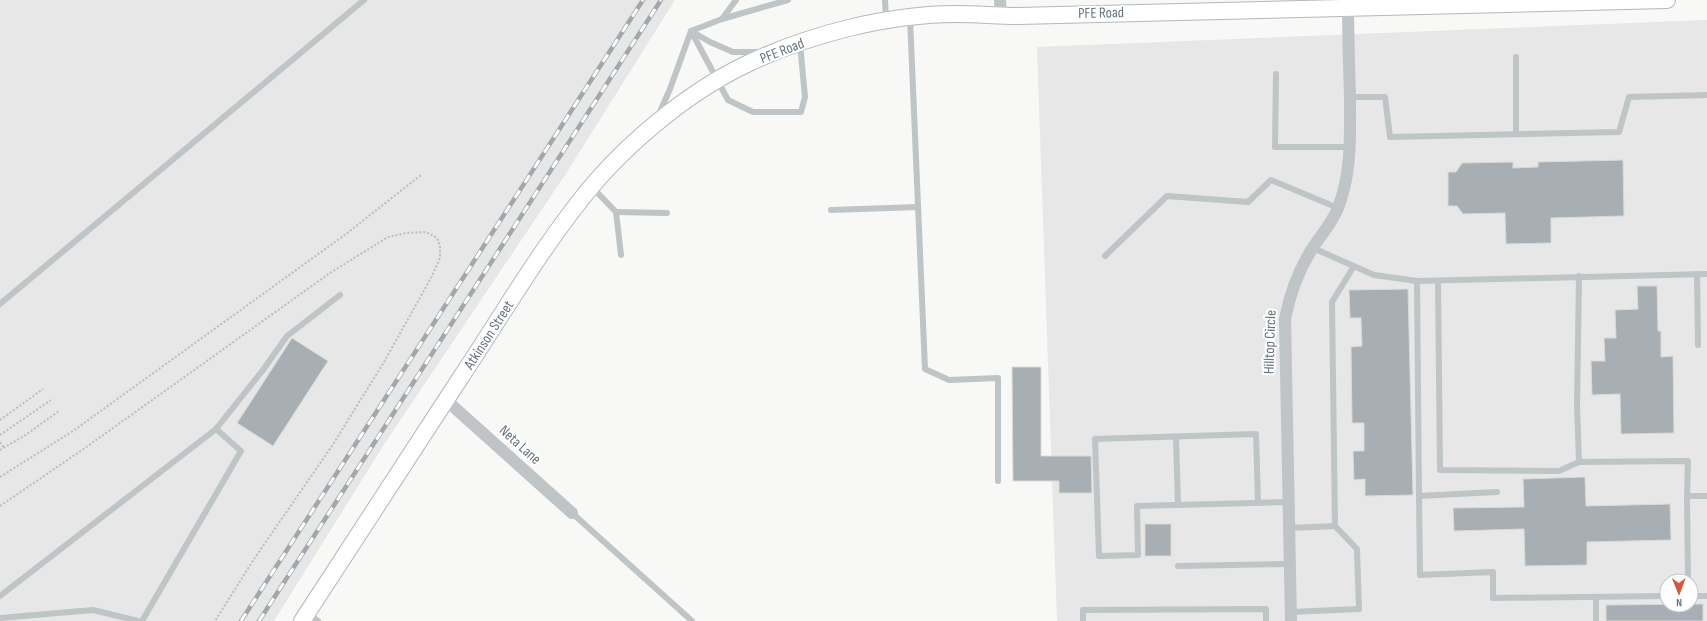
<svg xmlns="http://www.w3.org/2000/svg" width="1707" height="621" font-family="'Sofia Sans Condensed',sans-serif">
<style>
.built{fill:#e6e7e6;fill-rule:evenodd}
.building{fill:#a7afb4;stroke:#dadad8}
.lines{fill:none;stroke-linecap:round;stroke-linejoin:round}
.secondary-casing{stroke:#b2b8bc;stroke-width:18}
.path{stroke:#babdbf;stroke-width:2;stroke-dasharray:2 2;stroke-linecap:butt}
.service{stroke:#bfc4c7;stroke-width:6}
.minor{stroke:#bfc4c7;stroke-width:12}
.secondary{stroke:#fff;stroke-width:16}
.rail-casing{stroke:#a1a8ad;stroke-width:4.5}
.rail{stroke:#fff;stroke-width:3;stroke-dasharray:9;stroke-linecap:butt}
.labels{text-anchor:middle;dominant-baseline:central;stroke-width:4;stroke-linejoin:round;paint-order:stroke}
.street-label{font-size:15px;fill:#65747e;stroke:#fff}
</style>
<rect width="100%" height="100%" fill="#f8f8f6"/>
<g class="built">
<polygon points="0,0 675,0 567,172 385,443 274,621 0,621"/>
<path d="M1707,20v601h-650l-20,-574zM1667,581h24v24h-24z"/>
</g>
<g class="building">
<polygon points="1623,160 1624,216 1551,218 1551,243 1506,244 1505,213 1463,214 1457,206 1448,206 1448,172 1456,172 1462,163 1513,162 1513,168 1538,167 1538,162"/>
<polygon points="1637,286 1657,286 1658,331 1661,331 1661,357 1673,356 1674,433 1621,434 1620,394 1592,395 1591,361 1605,361 1604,338 1616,338 1615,310 1638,309"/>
<polygon points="1408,289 1413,495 1365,496 1365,479 1354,480 1353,451 1364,451 1364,423 1352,423 1351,347 1362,346 1361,318 1350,318 1349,290"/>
<polygon points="292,338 328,361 273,446 237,423"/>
<polygon points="1012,367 1041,367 1041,456 1091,456 1092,493 1059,493 1059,481 1013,481"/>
<polygon points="1585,477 1586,506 1670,504 1671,540 1587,542 1587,565 1525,566 1524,529 1454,531 1453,508 1524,507 1523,479"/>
<rect x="1145" y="524" width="26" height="32"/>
<polygon points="1703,604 1703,621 1606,621 1606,605"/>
</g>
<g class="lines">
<defs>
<path id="secondary" d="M302,621c53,-81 106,-162 159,-244 38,-57 73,-117 115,-171 42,-56 109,-113 173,-143 62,-29 139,-49 208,-49 21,0 41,2 61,2l649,-16"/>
</defs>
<use href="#secondary" class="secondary-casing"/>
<g class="path">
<polyline points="0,420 43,389"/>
<polyline points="0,435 51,400"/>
<polyline points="0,442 4,448"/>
<polyline points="0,450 24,436 59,411"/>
<polyline points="0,477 73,431 346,234 421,175"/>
<polyline points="0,506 85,448 330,273 388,237 406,233 426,232 437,238 440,246 440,258 431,278 384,362 332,446 254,559 215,621"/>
</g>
<g class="service">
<polyline points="788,0 722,19 691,31 728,100 753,112 801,112 805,97 800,44"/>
<polyline points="885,0 886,20"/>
<polyline points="910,18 925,369 949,380 998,378 998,481"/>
<polyline points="722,19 736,0"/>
<polyline points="1516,57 1516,134"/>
<polyline points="1276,74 1275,147 1350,147"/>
<polyline points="1350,97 1385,97 1390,137 1619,132 1629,97 1707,95"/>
<polyline points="658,116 670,89 691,31 710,42 733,52 761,52"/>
<polyline points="592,187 616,212 621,255"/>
<polyline points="831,210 918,207"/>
<polyline points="616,212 667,213"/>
<polyline points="1313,248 1374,275 1417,281 1707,274"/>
<polyline points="1105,256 1167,196 1248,202 1271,180 1338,208"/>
<polyline points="1697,274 1698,345"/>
<polyline points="1579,276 1577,406 1579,462 1688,461 1687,496 1707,496"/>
<polyline points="1417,281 1419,496 1497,492"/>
<polyline points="1438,282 1440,470 1559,471 1579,462"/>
<polyline points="0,304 364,0"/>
<polyline points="1176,437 1178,505"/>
<polyline points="1419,496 1420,575 1493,572 1493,598 1667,596"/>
<polyline points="1687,496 1688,581"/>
<path d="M1258,503l-2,-69 -161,5 4,117 39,-1 -1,-49c50,-1 100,-3 151,-4"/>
<polyline points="572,513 692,621"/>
<polyline points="1289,528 1335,526 1332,302 1354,266"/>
<polyline points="1178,566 1289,564"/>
<polyline points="0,596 216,429 263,370 287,336 340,295"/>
<polyline points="1691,596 1707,596"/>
<polyline points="1596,597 1596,621"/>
<polyline points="1290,612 1359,609 1357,549 1335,526"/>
<polyline points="308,614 318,621"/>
<polyline points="0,618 93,610 138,621"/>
<polyline points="142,621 241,451 216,429"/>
<polyline points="1083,621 1083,610 1266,609 1266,621"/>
</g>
<g class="minor">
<polyline points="1000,0 1001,16"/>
<polyline points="446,400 572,513"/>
<path d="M1291,621l-6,-302c5,-26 13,-48 27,-70 9,-14 20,-26 26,-41 14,-36 12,-73 12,-111 -1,-32 -2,-65 -2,-97"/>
</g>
<use href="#secondary" class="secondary"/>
<defs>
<g id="rail">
<polyline points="241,621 643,0"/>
<polyline points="259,621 661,0"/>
</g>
</defs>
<use href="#rail" class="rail-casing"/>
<use href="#rail" class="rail"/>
</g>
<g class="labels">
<g class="street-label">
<text transform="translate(1101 13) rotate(-1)">PFE Road</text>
<text transform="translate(782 51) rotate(-21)">PFE Road</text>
<text transform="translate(489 335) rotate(-57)">Atkinson Street</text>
<text transform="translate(1270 342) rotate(-88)">Hilltop Circle</text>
<text transform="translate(520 445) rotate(42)">Neta Lane</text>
</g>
</g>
<g transform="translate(1679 593) rotate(179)"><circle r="19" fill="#ffffff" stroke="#c1c7cb"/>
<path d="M0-3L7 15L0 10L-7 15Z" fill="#d65838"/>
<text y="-6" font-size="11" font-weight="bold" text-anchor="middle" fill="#65747e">N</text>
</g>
</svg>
